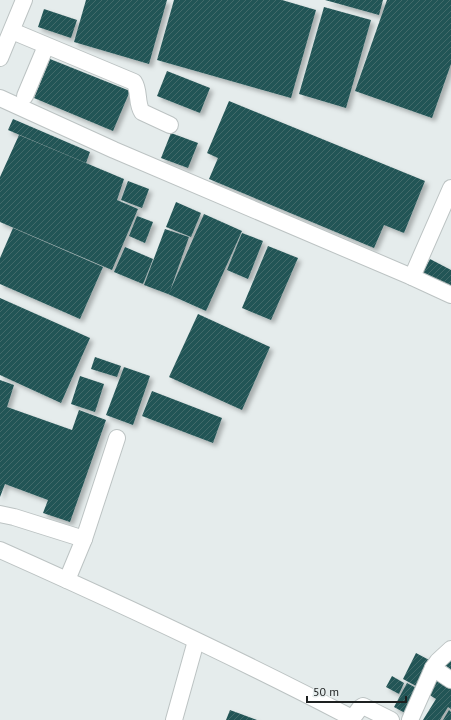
<svg xmlns="http://www.w3.org/2000/svg" width="451" height="720" font-family="'PT Sans',sans-serif">
<style>
.building{fill:url(#building-hatch);filter:url(#shadow)}
.lines{fill:none;stroke-linecap:round;stroke-linejoin:round}
.minor-casing{stroke:#bcc3c3;stroke-width:18}
.minor{stroke:#fff;stroke-width:16}
</style>
<defs>
<pattern id="building-hatch" width="6" height="6" patternUnits="userSpaceOnUse"><rect width="6" height="6" fill="#245556"/><path d="M-1 1l2-2M0 6l6-6M5 7l2-2" fill="none" stroke="#426a6a"/></pattern>
<filter id="shadow"><feDropShadow dx="3.5" dy="3.5" stdDeviation="2" flood-color="#0004"/></filter>
</defs>
<rect width="100%" height="100%" fill="#e5ecec"/>
<g class="building">
<polygon points="86,0 167,0 149,64 74,42"/>
<polygon points="174,0 282,0 316,10 291,98 157,60"/>
<polygon points="325,0 383,0 379,15"/>
<polygon points="387,0 451,0 451,64 432,118 355,91"/>
<polygon points="324,7 371,20 346,108 299,94"/>
<polygon points="44,9 77,20 71,38 38,27"/>
<polygon points="50,59 130,91 113,131 34,98"/>
<polygon points="167,71 210,88 200,113 157,96"/>
<polygon points="229,101 425,181 404,233 384,225 374,248 209,179 218,158 207,153"/>
<polygon points="13,119 90,152 86,163 8,130"/>
<polygon points="171,133 198,143 188,168 161,158"/>
<polygon points="19,135 124,179 117,200 138,209 112,270 0,222 0,177"/>
<polygon points="128,181 149,189 142,208 121,200"/>
<polygon points="176,202 201,213 191,237 166,227"/>
<polygon points="204,214 242,231 206,311 168,294 144,285 165,229 189,237 170,291"/>
<polygon points="137,216 153,222 145,243 129,236"/>
<polygon points="13,228 103,267 80,319 0,284 0,258"/>
<polygon points="242,233 263,241 248,279 227,270"/>
<polygon points="268,246 298,258 271,320 242,308"/>
<polygon points="125,247 153,259 143,284 114,272"/>
<polygon points="430,259 451,270 451,289 422,274"/>
<polygon points="0,298 90,338 61,403 0,375"/>
<polygon points="198,314 270,347 242,410 169,377"/>
<polygon points="95,357 121,366 117,377 91,369"/>
<polygon points="124,367 150,376 133,425 106,415"/>
<polygon points="80,376 104,384 95,412 71,404"/>
<polygon points="0,380 14,385 7,407 72,430 79,410 106,420 70,522 43,513 48,500 5,484 0,497"/>
<polygon points="152,391 222,418 213,443 142,416"/>
<polygon points="416,653 429,660 416,686 403,679"/>
<polygon points="451,657 451,670 445,665"/>
<polygon points="392,676 404,683 399,694 386,687"/>
<polygon points="439,676 451,684 451,709 448,707 440,720 423,720 436,699 428,694"/>
<polygon points="407,683 418,689 405,713 394,707"/>
<polygon points="230,710 257,720 226,720"/>
<polygon points="449,710 451,712 451,720 443,720"/>
</g>
<g class="lines">
<defs>
<g id="minor">
<path d="M12,31l122,51c6,9 2,21 8,30l28,13"/>
<polyline points="0,58 24,0"/>
<polyline points="25,96 46,46"/>
<polyline points="0,98 114,150 412,277 451,295"/>
<polyline points="412,277 451,188"/>
<polyline points="0,514 14,517 84,539"/>
<path d="M0,550c119,53 237,108 352,168"/>
<polyline points="67,580 84,539 117,438"/>
<polyline points="433,668 451,680"/>
<polyline points="174,720 196,641"/>
<polyline points="351,720 360,708 363,706 391,720"/>
<polyline points="410,720 433,668 438,661 451,649"/>
</g>
</defs>
<use href="#minor" class="minor-casing"/>
<use href="#minor" class="minor"/>
</g>
<path d="M307 696v6h99v-6" fill="none" stroke="#1d2020" stroke-width="2"/>
<text x="313" y="696" font-size="12" fill="#1d2020" stroke="#e5ecec" stroke-width="3" paint-order="stroke">50 m</text>
</svg>
